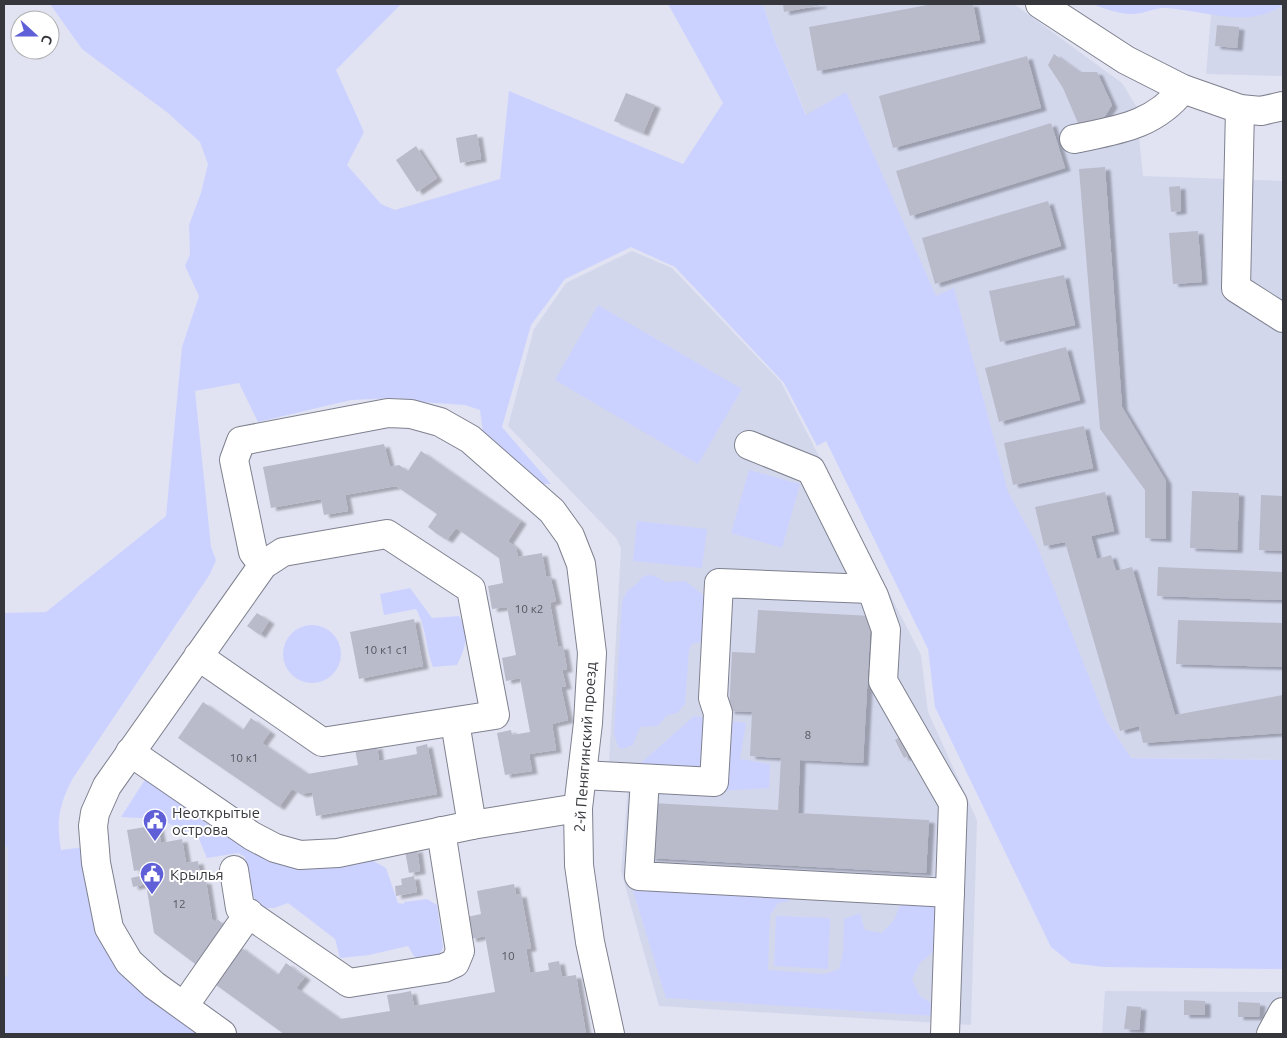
<svg xmlns="http://www.w3.org/2000/svg" width="1287" height="1038" font-family="Ubuntu,sans-serif">
<style>
.built{fill:#d3d7ec}
.green{fill:#ccd2ff}
.building{fill:#b9bbca;filter:url(#shadow)}
.lines{fill:none;stroke-linecap:round;stroke-linejoin:round}
.minor-casing{stroke:#7e808e;stroke-width:30}
.minor{stroke:#fff;stroke-width:28}
.labels{text-anchor:middle;dominant-baseline:central;stroke-width:4;stroke-linejoin:round;paint-order:stroke}
.number-label{font-size:12px;fill:#575860}
.street-label{font-size:15px;fill:#36373d;stroke:#fff}
.poi-label{font-size:15px;fill:#36373d;stroke:#fff;text-anchor:start}
</style>
<defs>
<filter id="shadow"><feDropShadow dx="5.5" dy="3" stdDeviation="1" flood-color="#0004"/></filter>
</defs>
<rect width="100%" height="100%" fill="#e1e3f2"/>
<g class="built">
<polygon points="763,4 1014,4 1122,83 1136,106 1143,176 1283,181 1283,760 1077,757 774,38"/>
<polygon points="1212,4 1283,4 1283,76 1206,74"/>
<polygon points="632,251 672,268 781,382 921,655 928,712 977,820 971,1025 659,1006 621,871 630,764 609,762 621,548 616,538 508,426 534,329 566,283"/>
<rect x="4" y="846" width="4" height="131"/>
<polygon points="1105,991 1283,992 1283,1034 1102,1034"/>
</g>
<g class="green">
<path d="M50,4h351l-65,66 28,62 -17,33 34,39 14,6 105,-31 9,-88 174,73 40,-61 -55,-99h95l11,34 32,77 40,-23 90,204 18,-8 54,204 28,51 70,177 25,38 152,2v209l-179,-2 -33,-4 -20,-16 -116,-240 -7,-58 -102,-208 -9,5 -33,-63 -109,-116 -44,-20 -66,32 -34,46 -29,102 49,57h-9l-59,-51 -3,-23 -15,-5 -45,-3 -24,-4 -45,2 -93,22 -19,-39 -44,8 16,156 5,13 -6,14 -137,204c-14,27 -17,42 -12,72l24,-3 14,77 105,110h-200v-57h4v-130l-4,-1v-233l42,-1 120,-96 16,-169 17,-51 -14,-30 5,-12 -1,-29 12,-32 7,-29 -8,-22 -32,-29 -86,-64z"/>
<path d="M1091,4h192v1c-35,24 -77,6 -116,3 -12,-1 -23,6 -35,6 -14,0 -28,-6 -41,-10z"/>
<polygon points="598,305 742,389 698,464 555,380"/>
<polygon points="749,470 800,484 782,548 731,533"/>
<polygon points="637,521 707,529 702,568 633,561"/>
<polygon points="648,575 655,576 666,582 685,581 700,592 708,602 703,641 692,644 689,649 685,704 677,713 666,716 658,726 640,727 633,745 623,749 618,747 614,733 622,601 628,590 638,583 641,578"/>
<path d="M410,588l22,30 27,-2c11,18 7,31 -2,49l-24,2c-8,-21 -6,-38 -17,-58l-32,6 -4,-21z"/>
<circle cx="312" cy="654" r="29"/>
<polygon points="694,716 746,723 740,759 770,764 769,788 686,793 644,770 641,763"/>
<polygon points="148,775 238,831 368,858 386,868 398,903 404,904 404,902 427,899 437,905 443,947 437,960 423,963 414,956 408,946 369,955 340,958 335,939 288,903 274,908 261,908 251,893 245,857 238,853 207,858 199,839 160,819 121,817"/>
<polygon points="650,885 778,892 790,901 778,903 770,915 768,970 825,974 839,969 843,953 844,919 860,913 865,930 882,933 894,920 901,903 935,902 944,917 934,951 920,963 912,979 919,995 935,1006 933,1016 666,998 633,891"/>
<polygon points="776,916 830,918 828,969 774,966"/>
</g>
<g class="building">
<polygon points="783,4 821,4 821,5 784,12"/>
<polygon points="933,4 973,4 980,40 817,71 809,27"/>
<polygon points="1217,25 1239,27 1237,48 1215,46"/>
<polygon points="1054,54 1079,72 1097,72 1112,105 1103,119 1080,128 1063,88 1048,65"/>
<polygon points="1027,56 1041,108 893,148 879,96"/>
<polygon points="626,93 655,105 643,133 614,121"/>
<polygon points="1051,123 1065,168 910,216 896,171"/>
<polygon points="477,134 481,159 460,163 456,138"/>
<polygon points="416,146 437,178 417,192 396,160"/>
<polygon points="1105,167 1122,407 1166,481 1166,539 1145,538 1145,490 1100,429 1079,169"/>
<polygon points="1180,186 1181,211 1171,212 1169,187"/>
<polygon points="1048,201 1061,246 935,284 922,238"/>
<polygon points="1198,231 1202,282 1173,284 1169,233"/>
<polygon points="1064,275 1075,325 1000,342 989,291"/>
<polygon points="1066,347 1080,400 999,422 985,368"/>
<polygon points="1084,426 1093,468 1013,485 1004,443"/>
<polygon points="384,444 390,467 399,465 408,471 421,451 521,521 508,541 516,548 518,557 542,553 546,576 550,576 556,601 550,603 558,647 563,646 567,669 562,670 566,686 561,687 568,720 552,724 556,750 529,754 532,771 505,775 497,733 511,730 512,735 530,732 520,678 506,681 504,670 502,658 516,655 507,607 492,609 488,586 503,583 499,558 456,528 447,540 437,534 428,527 437,514 396,486 345,495 348,511 324,515 321,499 271,508 263,467"/>
<polygon points="1192,491 1239,493 1237,550 1190,548"/>
<polygon points="1105,492 1114,531 1091,536 1097,559 1111,555 1116,571 1132,567 1175,715 1283,695 1283,733 1143,743 1139,726 1120,731 1065,542 1044,546 1035,507"/>
<polygon points="1261,495 1283,496 1283,551 1259,550"/>
<polygon points="1158,567 1283,572 1283,600 1157,596"/>
<polygon points="758,610 871,616 863,763 800,760 798,813 929,820 926,873 650,858 653,803 778,810 781,758 750,756 752,712 729,711 732,652 755,653"/>
<polygon points="257,613 269,621 260,635 247,626"/>
<polygon points="414,619 423,666 359,679 350,632"/>
<polygon points="1178,620 1283,623 1283,667 1176,664"/>
<polygon points="203,702 243,730 251,718 270,732 262,743 308,774 358,765 355,749 377,746 379,761 417,754 416,747 427,744 437,794 316,816 312,792 301,794 292,789 279,807 178,738"/>
<polygon points="908,732 918,750 904,758 895,740"/>
<polygon points="158,825 161,843 182,839 186,863 198,861 201,881 206,881 212,919 216,922 217,919 226,926 198,966 154,933 146,884 133,887 131,878 144,875 143,869 134,871 127,830"/>
<polygon points="417,849 420,871 409,873 405,851"/>
<polygon points="414,876 417,892 396,896 395,886 402,885 401,879"/>
<polygon points="514,884 516,895 521,894 531,948 526,949 530,973 549,970 548,963 559,961 562,977 576,975 586,1034 494,1034 493,1032 480,1034 284,1034 212,982 239,946 278,975 286,963 295,970 305,977 296,988 340,1019 390,1011 387,995 401,993 411,991 414,1006 495,992 485,936 471,939 467,917 481,914 477,891"/>
<polygon points="1184,1000 1205,1001 1205,1015 1184,1015"/>
<polygon points="1238,1002 1260,1003 1259,1017 1238,1017"/>
<polygon points="1127,1006 1141,1007 1139,1030 1124,1029"/>
</g>
<g class="lines">
<defs>
<g id="minor">
<polyline points="1040,4 1126,60 1183,89 1240,109 1261,111 1283,106"/>
<polyline points="1240,109 1236,288 1283,318"/>
<path d="M1074,139c43,-9 80,-13 109,-50"/>
<polyline points="749,445 811,470 874,596 886,630 883,681 953,803 945,1034"/>
<polyline points="263,565 253,552 234,460 241,441 388,413 411,414 440,422 470,439 552,511 570,536 581,564 592,653 588,723 578,808 579,865 590,942 610,1034"/>
<polyline points="198,656 322,742 495,715 471,589 387,534 283,552 263,565 107,786 95,813 93,826 96,863 109,928 129,962 154,985 222,1034"/>
<polyline points="455,722 472,825 578,808"/>
<polyline points="130,752 252,836 275,848 300,855 338,853 472,825"/>
<polyline points="582,775 714,782 718,713 713,698 719,583 870,589"/>
<polyline points="645,779 639,876 950,893"/>
<polyline points="234,870 240,908 349,983 444,968 455,963 460,951 441,831"/>
<polyline points="184,1006 249,913"/>
<polyline points="1271,1034 1283,1012"/>
</g>
</defs>
<use href="#minor" class="minor-casing"/>
<use href="#minor" class="minor"/>
</g>
<defs>
<symbol id="civic-pin" viewBox="-11 -11 22 30"><path d="M0 17L-7.5 6A9.5 9.5 0 1 1 7.5 6Z" fill="#5f5fd8" stroke="#fff"/><path d="M-.6-6.5H3V-4.5H.6V-3L4-1V1h2V6H-6V1h2V-1L-.6-3ZM-1.2 2.5V6h2.4V2.5Z" fill="#fff"/></symbol>
</defs>
<g fill-rule="evenodd">
<use href="#civic-pin" x="141" y="807" width="28" height="38"/>
<use href="#civic-pin" x="138" y="860" width="28" height="38"/>
</g>
<g class="labels">
<g class="number-label">
<text x="529" y="608">10 к2</text>
<text x="386" y="649">10 к1 с1</text>
<text x="808" y="734">8</text>
<text x="244" y="757">10 к1</text>
<text x="179" y="903">12</text>
<text x="508" y="955">10</text>
</g>
<g class="street-label">
<text transform="translate(585 747) rotate(-86)">2-й Пенягинский проезд</text>
</g>
<g class="poi-label">
<text x="172" y="812">Неоткрытые<tspan x="172" dy="17">острова</tspan></text>
<text x="170" y="874">Крылья</text>
</g>
</g>
<rect width="1287" height="1038" fill="none" stroke="#36373d" stroke-width="10"/>
<g transform="translate(35 35) rotate(111)"><circle r="24" fill="#ffffff" stroke="#afafb1"/>
<path d="M0-4L9 19L0 12L-9 19Z" fill="#5f5fd8"/>
<text y="-8" font-size="14" font-weight="bold" text-anchor="middle" fill="#36373d">С</text>
</g>
</svg>
